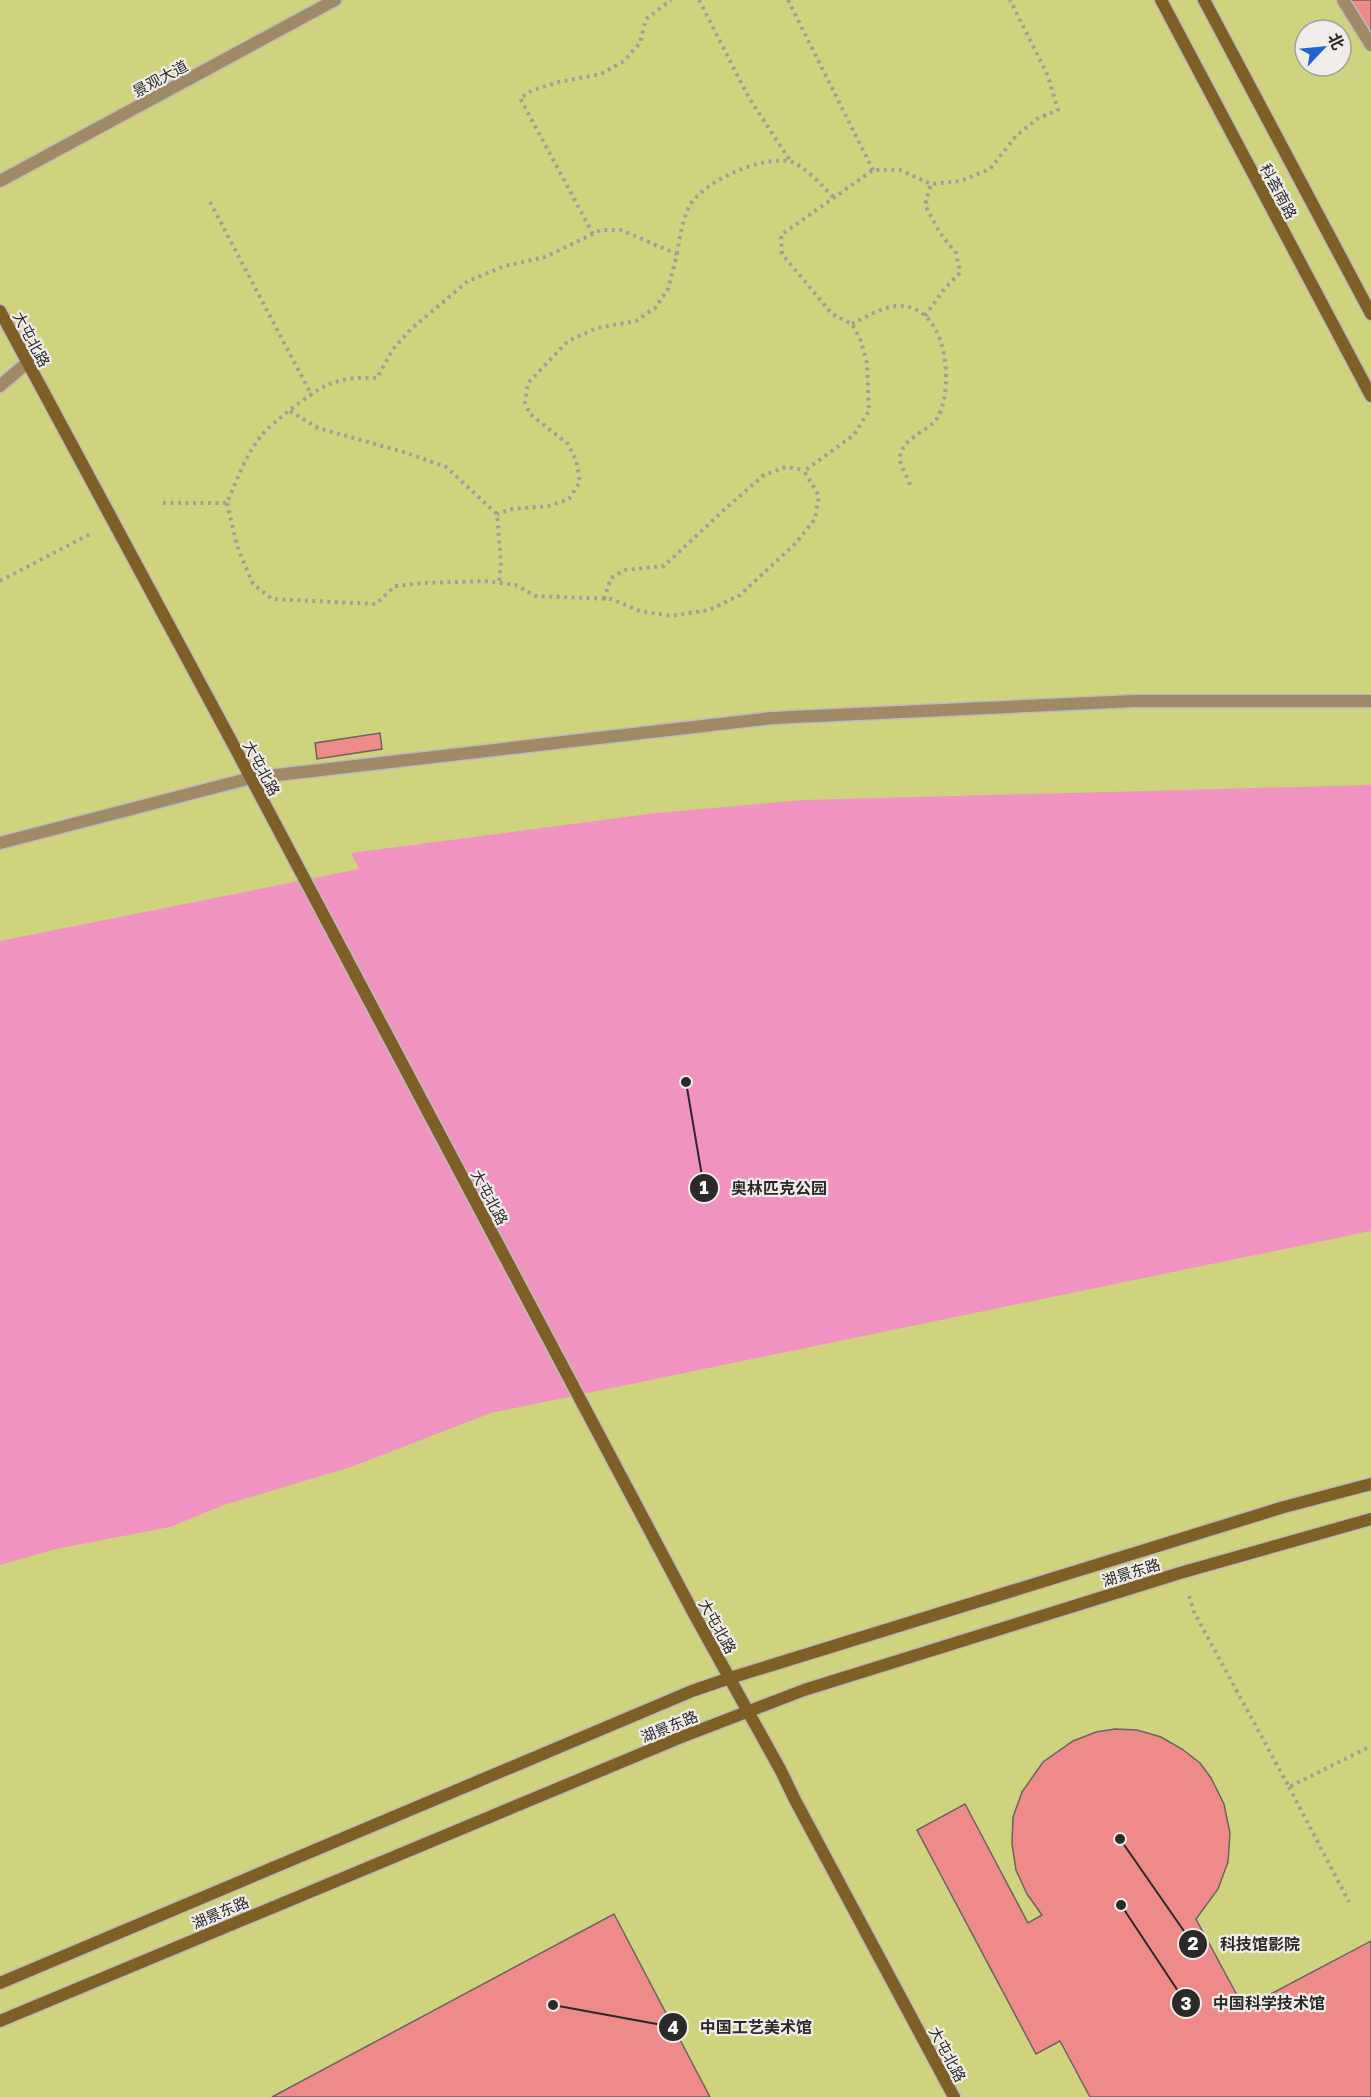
<svg xmlns="http://www.w3.org/2000/svg" width="1371" height="2097" font-family="'Golos Text','Noto Sans SC',sans-serif">
<style>
.green{fill:#d0d37e;fill-rule:evenodd}
.water{fill:#f093c0}
.building{fill:#ef8a8a;stroke:#676463;stroke-width:1.5}
.lines{fill:none;stroke-linecap:round;stroke-linejoin:round}
.lane-casing{stroke:#bdbbb9;stroke-width:15}
.street-casing{stroke:#bdbbb9;stroke-width:15}
.secondary-casing{stroke:#bdbbb9;stroke-width:15}
.path{stroke:#a09e9c;stroke-width:4;stroke-dasharray:3 4.5;stroke-linecap:butt}
.lane{stroke:#9f8966;stroke-width:12}
.street{stroke:#9f8966;stroke-width:12}
.secondary{stroke:#7e5f26;stroke-width:12}
.labels{text-anchor:middle;dominant-baseline:central;stroke-width:4.5;stroke-linejoin:round;paint-order:stroke}
.street-label{font-size:15px;fill:#2b2a29;stroke:#efecea}
.leader{fill:none;stroke:#2b2a29;stroke-width:2}
.callout-dot{fill:#2b2a29;stroke:#efecea;stroke-width:2}
.mark-label{font-size:18px;text-anchor:middle;font-weight:bold;fill:#fff}
.callout-label{font-size:16px;text-anchor:middle;font-weight:bold;fill:#2b2a29;stroke:#efecea;stroke-width:4.5;stroke-linejoin:round;paint-order:stroke}
</style>
<rect width="100%" height="100%" fill="#e2dfdd"/>
<path class="green" d="M0,0h1371v2097h-1371zM1305,30h36v36h-36z"/>
<polygon class="water" points="1371,785 1371,1231 491,1413 351,1467 224,1505 170,1527 56,1549 0,1565 0,941 359,869 351,853 656,813 803,800"/>
<g class="building">
<polygon points="1348,0 1371,0 1371,41"/>
<polygon points="380,733 382,749 317,759 315,743"/>
<polygon points="1115,1729 1137,1730 1161,1737 1182,1749 1200,1763 1211,1778 1224,1804 1230,1833 1228,1862 1218,1889 1196,1919 1244,2008 1371,1941 1371,2097 1090,2097 1060,2041 1036,2054 917,1830 965,1804 1028,1923 1042,1915 1027,1894 1016,1870 1012,1844 1013,1817 1022,1792 1043,1762 1073,1741 1096,1732"/>
<polygon points="614,1914 710,2097 272,2097"/>
</g>
<g class="lines">
<defs>
<g id="lane">
<polyline points="1343,0 1371,45"/>
<polyline points="0,386 28,362"/>
</g>
<g id="street">
<polyline points="0,181 335,0"/>
<polyline points="0,843 251,778 772,718 1134,701 1371,701"/>
</g>
<g id="secondary">
<polyline points="1161,0 1371,396"/>
<polyline points="1204,0 1371,314"/>
<polyline points="0,311 234,746 694,1614 781,1771 795,1800 954,2097"/>
<polyline points="0,1983 692,1691 730,1678 1284,1507 1371,1484"/>
<polyline points="0,2021 679,1738 804,1690 1180,1573 1371,1519"/>
</g>
</defs>
<use href="#lane" class="lane-casing"/>
<use href="#street" class="street-casing"/>
<use href="#secondary" class="secondary-casing"/>
<g class="path">
<polyline points="699,0 749,98 791,162"/>
<polyline points="788,0 873,170"/>
<polyline points="210,202 312,396"/>
<polyline points="593,234 520,98 533,90 559,82 601,74 624,61 640,43 646,19 671,0"/>
<path d="M677,254c3,-17 5,-33 13,-49 14,-24 74,-51 102,-43 13,5 33,26 42,36"/>
<polyline points="925,316 945,288 960,273 956,253 940,233 925,205 931,184"/>
<path d="M852,324c14,-7 31,-18 47,-18 48,-1 55,78 40,109 -7,16 -39,22 -39,44 0,7 8,18 10,26"/>
<polyline points="290,411 318,428 407,453 446,467 497,514 501,563 499,582"/>
<path d="M163,503h64c10,-23 18,-47 34,-67 10,-13 51,-44 66,-51 16,-7 34,-8 50,-7l16,-29 18,-20 57,-48 37,-15 40,-9 56,-27h20l56,24 -9,35 -13,19 -19,13 -39,7 -29,13 -40,42 -3,20 5,11 38,30 8,16 4,22 -11,17 -20,7 -37,3 -15,5"/>
<polyline points="227,503 237,546 253,584 272,599 376,604 395,586 424,583 485,581 516,585 535,596 611,599 640,611 671,616 709,610 740,595 796,543 815,519 819,496 804,471 854,435 869,411 867,363 861,341 852,324 832,314 782,254 781,235 873,170 900,170 931,184 961,181 990,169 1016,136 1037,119 1058,110 1048,76 1010,0"/>
<polyline points="0,581 92,533"/>
<polyline points="604,599 611,578 625,570 664,566 726,508 764,475 786,467 804,470"/>
<polyline points="1189,1596 1194,1612 1289,1787 1371,1746"/>
<polyline points="1289,1787 1349,1902"/>
</g>
<use href="#lane" class="lane"/>
<use href="#street" class="street"/>
<use href="#secondary" class="secondary"/>
</g>
<g class="labels">
<g class="street-label">
<text transform="translate(160 78) rotate(-28)">景观大道</text>
<text transform="translate(1279 191) rotate(62)">科荟南路</text>
<text transform="translate(32 339) rotate(62)">大屯北路</text>
<text transform="translate(262 768) rotate(62)">大屯北路</text>
<text transform="translate(490 1197) rotate(62)">大屯北路</text>
<text transform="translate(1131 1572) rotate(-17)">湖景东路</text>
<text transform="translate(718 1626) rotate(61)">大屯北路</text>
<text transform="translate(669 1726) rotate(-22)">湖景东路</text>
<text transform="translate(220 1912) rotate(-23)">湖景东路</text>
<text transform="translate(948 2054) rotate(62)">大屯北路</text>
</g>
</g>
<path class="leader" d="M686 1082L704 1188M1120 1839L1193 1944M1121 1905L1186 2003M553 2005L673 2027"/>
<g class="callout-dot">
<circle cx="686" cy="1082" r="6"/>
<circle cx="1120" cy="1839" r="6"/>
<circle cx="1121" cy="1905" r="6"/>
<circle cx="553" cy="2005" r="6"/>
<circle cx="704" cy="1188" r="15"/>
<circle cx="1193" cy="1944" r="15"/>
<circle cx="1186" cy="2003" r="15"/>
<circle cx="673" cy="2027" r="15"/>
</g>
<g class="mark-label">
<text x="704" y="1194">1</text>
<text x="1193" y="1950">2</text>
<text x="1186" y="2010">3</text>
<text x="673" y="2034">4</text>
</g>
<g class="callout-label">
<text x="779" y="1194">奥林匹克公园</text>
<text x="1260" y="1950">科技馆影院</text>
<text x="1269" y="2009">中国科学技术馆</text>
<text x="756" y="2033">中国工艺美术馆</text>
</g>
<g transform="translate(1323 48) rotate(64)"><circle r="28" fill="#efecea" stroke="#a19e9d" stroke-width="1.5"/>
<path d="M0-4.5L10 22L0 15L-10 22Z" fill="#2264d0"/>
<text y="-9" font-size="16" font-weight="bold" text-anchor="middle" fill="#2b2a29">北</text>
</g>
</svg>
